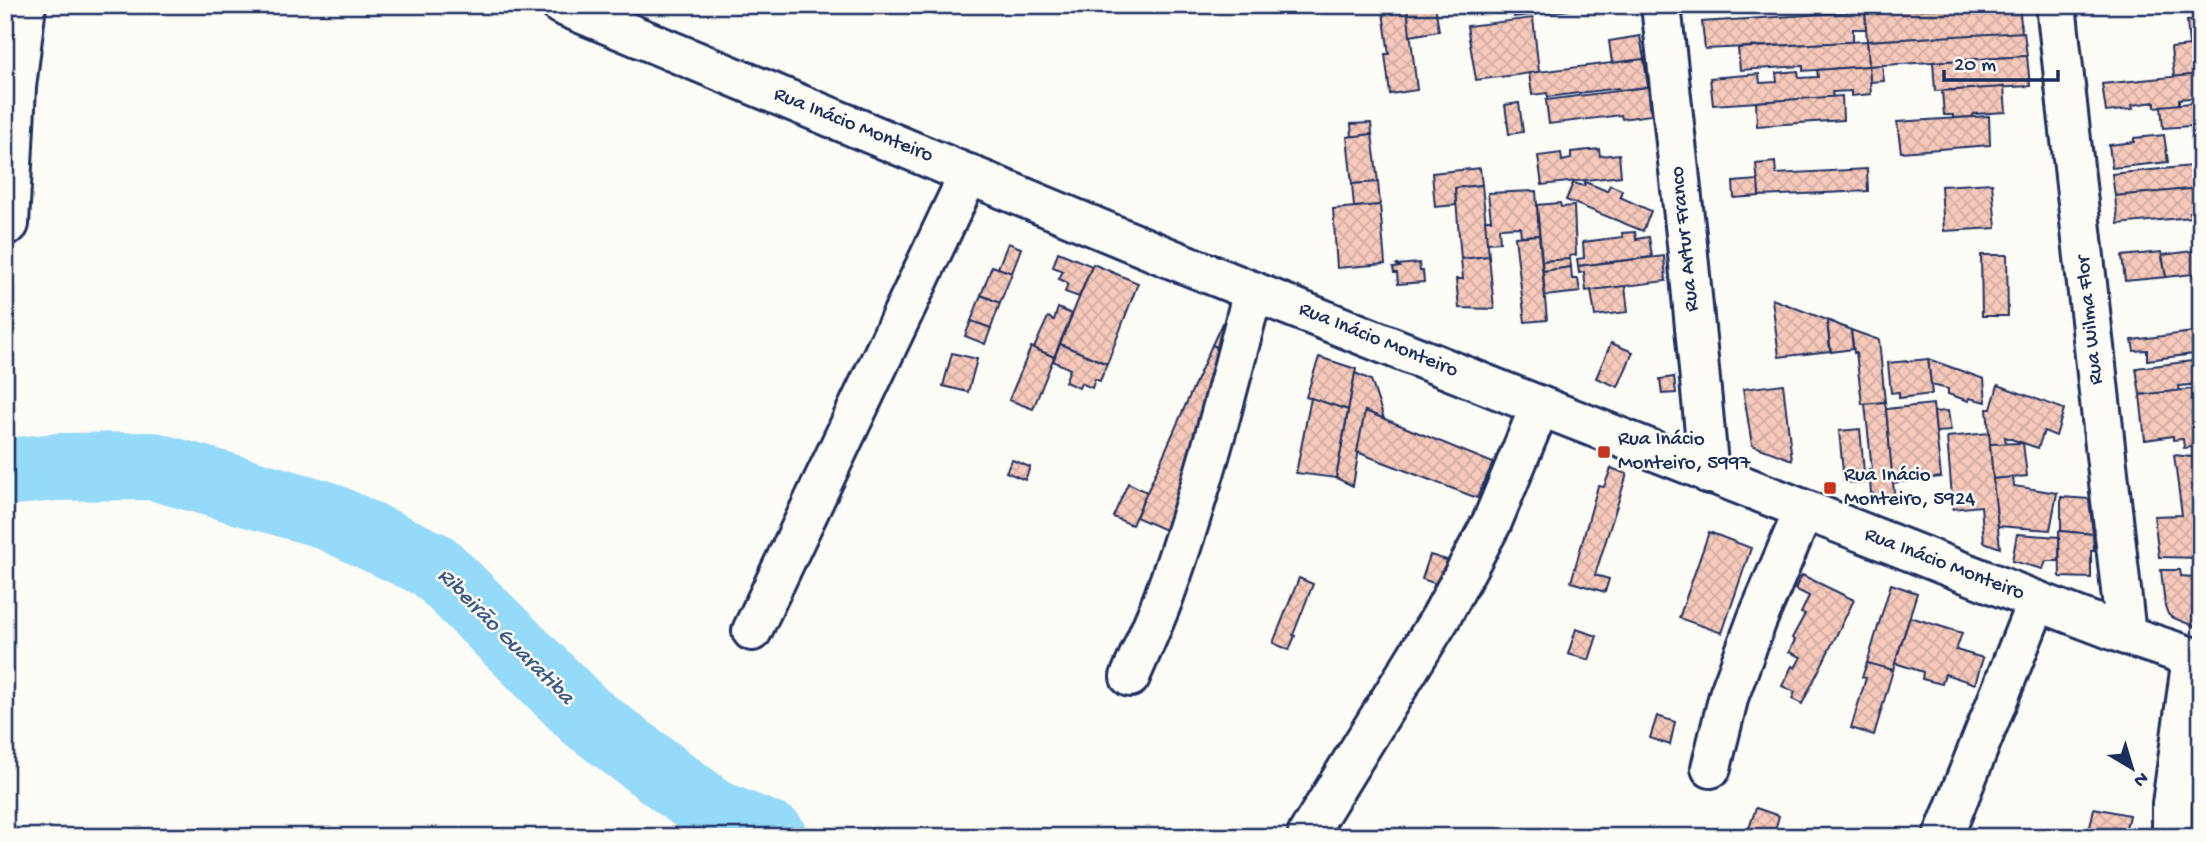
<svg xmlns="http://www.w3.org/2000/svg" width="2206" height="842" font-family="'Gochi Hand',sans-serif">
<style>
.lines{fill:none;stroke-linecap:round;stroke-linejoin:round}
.river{stroke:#96daf9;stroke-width:68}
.building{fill:url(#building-cross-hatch);stroke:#1b2f5e;stroke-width:2}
.minor-casing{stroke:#1b2f5e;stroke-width:44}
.minor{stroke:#fdfcf7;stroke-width:38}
.poi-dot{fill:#c8321e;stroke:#fdfcf7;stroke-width:2.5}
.labels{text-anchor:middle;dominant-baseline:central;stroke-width:5;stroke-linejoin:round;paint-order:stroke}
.street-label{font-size:21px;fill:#1b2f5e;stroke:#fdfcf7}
.poi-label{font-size:21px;fill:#1b2f5e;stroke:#fdfcf7;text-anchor:start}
.water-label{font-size:23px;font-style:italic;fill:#3a5a85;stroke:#fdfcf7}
</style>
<defs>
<pattern id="building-cross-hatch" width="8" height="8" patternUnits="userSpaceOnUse" patternTransform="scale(1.75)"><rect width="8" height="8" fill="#f7c9bb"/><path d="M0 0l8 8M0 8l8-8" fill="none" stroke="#d3ada3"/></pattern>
</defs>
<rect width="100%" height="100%" fill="#fdfcf7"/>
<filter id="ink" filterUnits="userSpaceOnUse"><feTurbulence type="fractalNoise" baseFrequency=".0143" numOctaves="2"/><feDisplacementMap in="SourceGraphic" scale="14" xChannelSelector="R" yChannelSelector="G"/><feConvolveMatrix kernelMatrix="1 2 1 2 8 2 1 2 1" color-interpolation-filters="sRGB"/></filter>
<g filter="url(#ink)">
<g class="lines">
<polyline class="river" points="5,472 56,467 153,466 323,514 434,566 586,717 714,813 773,837"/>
</g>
<g class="building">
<polygon points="1382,5 1407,5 1417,90 1390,94 1385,54 1389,54"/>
<polygon points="1407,5 1435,5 1439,31 1410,36"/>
<polygon points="1512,5 1569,5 1570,10 1514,17"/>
<polygon points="1729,5 1767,5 1768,7 1730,10"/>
<polygon points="1782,5 1864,5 1864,6 1783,12"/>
<polygon points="1864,5 1897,5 1897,11 1865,13"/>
<polygon points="1908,5 1939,5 1939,9 1908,10"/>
<polygon points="1989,5 2019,5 2022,33 1867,41 1865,13"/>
<polygon points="2197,5 2201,5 2201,45 2189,46 2187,21 2198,20"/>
<polygon points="1865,11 1866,29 1853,29 1853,42 1705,49 1702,22"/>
<polygon points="1533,18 1539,72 1476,80 1467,26"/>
<polygon points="2024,32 2027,56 1869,66 1867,41"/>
<polygon points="1640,36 1644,59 1612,63 1609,41"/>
<polygon points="1867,41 1869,66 1803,71 1803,66 1740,70 1738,48"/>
<polygon points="2201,45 2201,74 2174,77 2171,48"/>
<polygon points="2027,56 2030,86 1935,91 1933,62"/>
<polygon points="1644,59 1648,87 1619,90 1618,88 1548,97 1547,93 1532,95 1529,73"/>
<polygon points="1882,65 1884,81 1870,82 1869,66"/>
<polygon points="1869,66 1871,94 1851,96 1851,91 1832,92 1833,97 1713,105 1710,78 1759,74 1760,83 1777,82 1776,73 1798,71 1799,78 1818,77 1817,70"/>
<polygon points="2201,74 2201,97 2179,99 2179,105 2155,107 2155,102 2132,105 2133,109 2106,112 2102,84"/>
<polygon points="1648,87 1651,115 1622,119 1621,115 1549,124 1546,100"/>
<polygon points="2004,87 2006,112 1974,114 1972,117 1953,118 1953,115 1944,115 1942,91"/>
<polygon points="1842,96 1843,120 1757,126 1756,102"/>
<polygon points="2201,102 2201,133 2192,134 2191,126 2163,128 2161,106"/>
<polygon points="1519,103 1523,132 1509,134 1505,105"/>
<polygon points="1989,116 1990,145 1901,152 1897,122"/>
<polygon points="1371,123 1372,134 1352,137 1351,124"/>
<polygon points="1372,134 1378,182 1352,184 1347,137"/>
<polygon points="2164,135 2168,162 2112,168 2109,145 2134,142 2134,138"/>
<polygon points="1599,149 1600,156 1619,154 1621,176 1542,185 1538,156 1561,153 1562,161 1571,159 1571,152"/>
<polygon points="1775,162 1776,174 1867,169 1868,191 1759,196 1756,164"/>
<polygon points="2201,165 2201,188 2115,196 2112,174"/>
<polygon points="1480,168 1482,185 1455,188 1456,205 1435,207 1432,173"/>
<polygon points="1758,180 1759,196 1734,198 1733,182"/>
<polygon points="1378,182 1380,205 1354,207 1352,184"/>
<polygon points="1585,182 1607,191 1610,185 1622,190 1620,197 1651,211 1643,231 1566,200 1573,183 1584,186"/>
<polygon points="1992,183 1996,228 1944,231 1941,186"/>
<polygon points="1482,185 1489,256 1461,259 1455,188"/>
<polygon points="2201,188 2201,211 2190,212 2191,217 2118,224 2115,196"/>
<polygon points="1536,191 1539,235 1521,236 1520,227 1499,228 1500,242 1487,243 1485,220 1491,220 1488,193"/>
<polygon points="1560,203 1561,207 1574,206 1576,255 1569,256 1570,259 1542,261 1537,205"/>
<polygon points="1380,205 1385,264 1337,268 1333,209"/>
<polygon points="1635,232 1636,239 1649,237 1652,257 1578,266 1577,259 1584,258 1583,242 1623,237 1622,233"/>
<polygon points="1539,235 1547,320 1525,322 1515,237"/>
<polygon points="1008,243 1021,248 1012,273 998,268"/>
<polygon points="2201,250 2201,273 2166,277 2162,255"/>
<polygon points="1058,252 1092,266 1079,297 1065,292 1068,283 1059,279 1063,271 1053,267"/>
<polygon points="2161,252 2166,277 2125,281 2122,256"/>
<polygon points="1981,255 2007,255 2008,316 1982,316"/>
<polygon points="1489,256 1494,309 1459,308 1456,279 1463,279 1461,259"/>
<polygon points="1664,256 1666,281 1586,291 1584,272 1579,273 1578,266"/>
<polygon points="1570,259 1571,267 1543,271 1542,261"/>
<polygon points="1419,263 1420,271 1423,271 1424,282 1398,284 1397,273 1394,273 1393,268 1400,267 1397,265"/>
<polygon points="1093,264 1138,283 1107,364 1060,344"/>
<polygon points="992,266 1012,273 1000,303 981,295"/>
<polygon points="1571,267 1572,279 1578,279 1580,292 1545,296 1543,271"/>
<polygon points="1625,286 1628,312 1595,316 1591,290"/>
<polygon points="981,295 1000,303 991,328 971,321"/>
<polygon points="1772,299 1827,320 1830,351 1779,357"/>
<polygon points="1058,308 1072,314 1054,357 1034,348 1048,317 1054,320"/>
<polygon points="1827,320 1851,330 1853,349 1831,352"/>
<polygon points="971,321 991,328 985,344 965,336"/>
<polygon points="1222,323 1241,330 1230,353 1212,345"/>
<polygon points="1851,330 1879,340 1885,402 1862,404 1856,352 1854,353"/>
<polygon points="2201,331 2201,353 2147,360 2147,350 2134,351 2132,340"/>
<polygon points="1611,343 1633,352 1618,387 1596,378"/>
<polygon points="1060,344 1107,364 1100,381 1095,379 1092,388 1081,383 1079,388 1065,382 1070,369 1053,361"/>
<polygon points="1212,345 1235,355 1174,534 1136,517"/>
<polygon points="1031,347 1054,357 1033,409 1009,400"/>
<polygon points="952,353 977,359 968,392 943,386"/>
<polygon points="1319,357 1356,369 1348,410 1306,397"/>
<polygon points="1928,359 1984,379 1986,402 1969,398 1969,401 1948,394 1948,389 1931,385"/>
<polygon points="1928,359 1932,394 1899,398 1899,392 1891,393 1888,363"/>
<polygon points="2201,360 2201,384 2179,386 2180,391 2140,395 2136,368"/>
<polygon points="1355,373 1371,380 1384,419 1365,411 1353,486 1336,478"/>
<polygon points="1674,377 1676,393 1662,394 1660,379"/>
<polygon points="1783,384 1792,460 1752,445 1743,389"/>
<polygon points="1998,385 2064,409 2056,436 2044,431 2038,448 2005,437 2006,444 1990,444 1987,409 1991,409"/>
<polygon points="2201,388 2201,446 2184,448 2183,439 2173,440 2173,436 2145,440 2140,395"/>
<polygon points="1311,398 1348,410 1336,478 1296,473"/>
<polygon points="1885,402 1886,409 1895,503 1871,493 1869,470 1872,470 1865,404"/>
<polygon points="1933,404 1941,477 1893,483 1886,409"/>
<polygon points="1365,411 1493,463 1477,498 1357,452"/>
<polygon points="1948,411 1951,431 1936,432 1934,412"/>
<polygon points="1860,429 1865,483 1844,482 1839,431"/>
<polygon points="1989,433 1990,444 2000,548 1984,542 1981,506 1953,509 1947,437"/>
<polygon points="2023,443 2027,476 1993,479 1990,444"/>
<polygon points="2174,455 2201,458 2201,558 2159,557 2154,516 2182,515"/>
<polygon points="1012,460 1030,467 1025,480 1006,472"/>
<polygon points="1611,468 1627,474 1595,575 1609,579 1605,592 1571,582 1598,486 1604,487"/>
<polygon points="2013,477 2014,486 2057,493 2050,530 1998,526 1993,479"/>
<polygon points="1128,483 1147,492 1132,525 1113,517"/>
<polygon points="2061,497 2089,499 2093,534 2061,531"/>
<polygon points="2059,531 2093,534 2094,551 2091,551 2091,578 2060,577"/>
<polygon points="1709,532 1751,548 1722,633 1679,618"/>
<polygon points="2017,534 2059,537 2059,561 2046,561 2043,569 2012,561"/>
<polygon points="1430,555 1453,562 1445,587 1422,579"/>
<polygon points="2161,570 2180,570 2181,576 2193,577 2195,573 2201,572 2201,629 2171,617 2168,614 2165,606"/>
<polygon points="1802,575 1854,600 1802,704 1792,699 1795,692 1782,686 1792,666 1795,668 1801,657 1789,652 1795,640 1792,638 1805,614 1801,613 1809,596 1795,589"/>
<polygon points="1299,578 1313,584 1293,635 1295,636 1289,650 1273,643"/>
<polygon points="1891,584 1917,593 1893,670 1867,663"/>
<polygon points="1910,617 1962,633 1956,650 1983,658 1975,684 1945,674 1942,684 1922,679 1923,672 1895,663"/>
<polygon points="1576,629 1597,636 1589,660 1568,654"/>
<polygon points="1867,663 1893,670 1874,735 1851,728 1866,678 1862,677"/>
<polygon points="1657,716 1675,722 1670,745 1650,738"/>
<polygon points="1756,808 1779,816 1773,837 1766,837 1748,831"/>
<polygon points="2094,808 2129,815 2124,837 2088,837"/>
</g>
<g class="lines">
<defs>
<g id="minor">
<polyline points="561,5 1172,259 1540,406 2037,601 2126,635 2201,660"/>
<polyline points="1661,5 1687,244 1709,474"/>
<polyline points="2056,5 2126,635"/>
<polyline points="9,224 16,87 26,5"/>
<polyline points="752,631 969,174"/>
<path d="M1130,677c11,-26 23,-52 33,-78 37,-101 64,-205 90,-308"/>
<polyline points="1711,768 1729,695 1757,620 1804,510"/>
<polyline points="1308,833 1441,617 1492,522 1540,406"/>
<polyline points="1943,837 2037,601"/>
<polyline points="2172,837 2172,804 2192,657"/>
</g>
</defs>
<use href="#minor" class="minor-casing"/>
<use href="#minor" class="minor"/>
</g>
</g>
<g class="poi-dot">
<rect x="1597" y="445" width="14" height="14" rx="3.5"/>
<rect x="1823" y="481" width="14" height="14" rx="3.5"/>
</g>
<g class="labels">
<g class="street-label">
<text transform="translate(853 126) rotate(22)">Rua Inácio Monteiro</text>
<text transform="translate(1686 239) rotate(-96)">Rua Artur Franco</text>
<text transform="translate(2091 320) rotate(-96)">Rua Wilma Flor</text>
<text transform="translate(1378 341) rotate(22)">Rua Inácio Monteiro</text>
<text transform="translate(1944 565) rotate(21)">Rua Inácio Monteiro</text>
</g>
<g class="poi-label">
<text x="1618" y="440">Rua Inácio<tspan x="1618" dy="24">Monteiro, 5997</tspan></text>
<text x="1844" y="476">Rua Inácio<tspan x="1844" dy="24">Monteiro, 5924</tspan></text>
</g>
<g class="water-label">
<text transform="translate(505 637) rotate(45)">Ribeirão Guaratiba</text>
</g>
</g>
<rect width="2206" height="842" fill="none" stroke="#fdfcf7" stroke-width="28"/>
<rect x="14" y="14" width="2178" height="814" fill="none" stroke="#1b2f5e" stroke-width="2.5" filter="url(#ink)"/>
<g transform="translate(2132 768) rotate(142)" stroke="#fdfcf7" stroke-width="5" paint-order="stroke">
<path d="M0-5L12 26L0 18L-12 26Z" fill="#1b2f5e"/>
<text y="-10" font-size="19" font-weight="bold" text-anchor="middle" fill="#1b2f5e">N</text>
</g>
<path d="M1944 70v10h114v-10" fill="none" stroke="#1b2f5e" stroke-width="3.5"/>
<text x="1954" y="70" font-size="21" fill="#1b2f5e" stroke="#fdfcf7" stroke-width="5" paint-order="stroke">20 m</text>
</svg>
